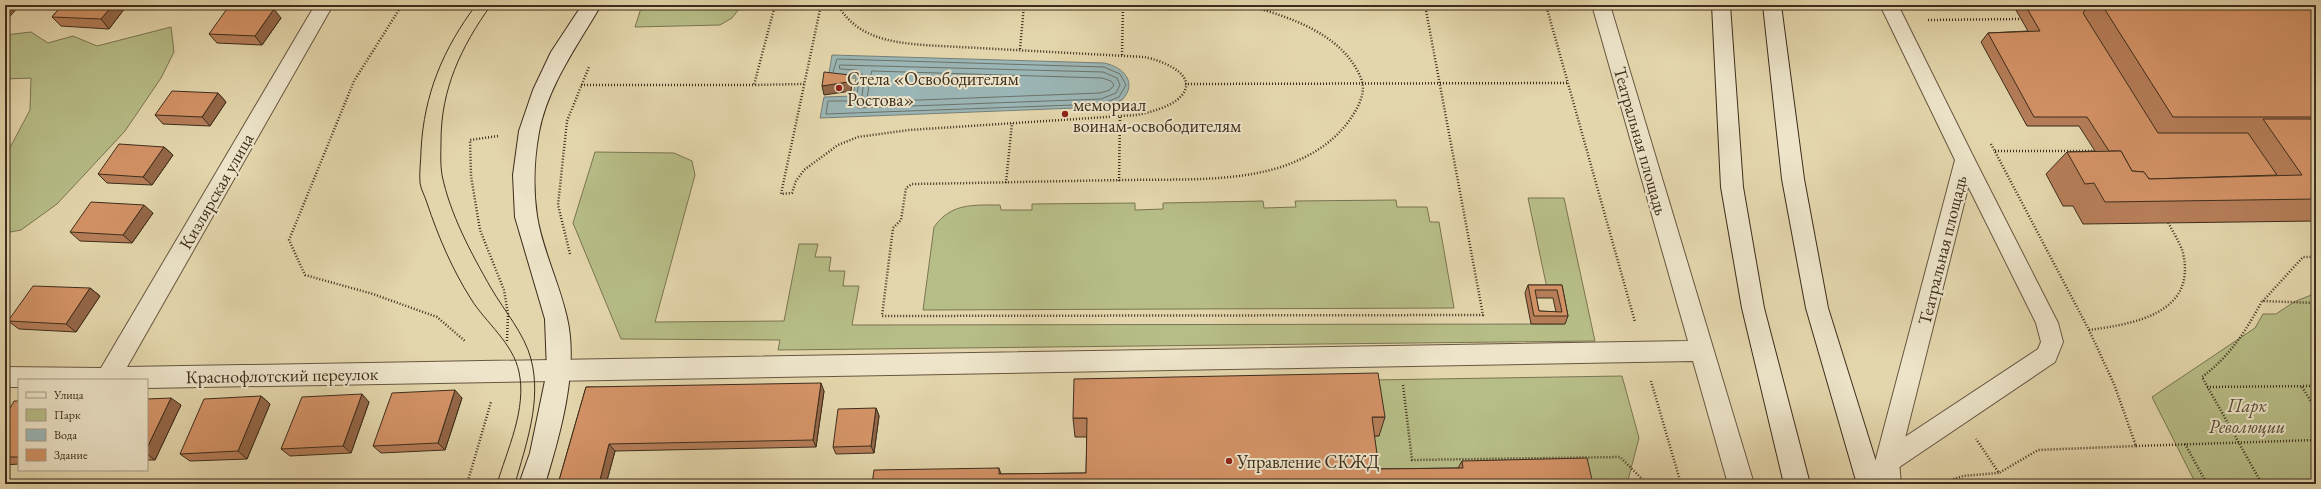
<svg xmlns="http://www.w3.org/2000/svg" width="2321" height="489" font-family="'EB Garamond',serif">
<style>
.green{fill:#b7bd87;stroke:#7a7552}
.water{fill:#9bb6b6;stroke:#757f78}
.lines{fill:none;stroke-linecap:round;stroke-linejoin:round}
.shore{stroke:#6c7269;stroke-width:1}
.service-casing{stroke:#675740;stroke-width:2}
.minor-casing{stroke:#675740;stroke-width:2}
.secondary-casing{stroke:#3d2d1c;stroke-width:2}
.path{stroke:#3d2d1c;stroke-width:2.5;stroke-dasharray:1 2;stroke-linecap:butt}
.service{fill:#ede4c9;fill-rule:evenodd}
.minor{fill:#ede4c9;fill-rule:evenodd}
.secondary{fill:#ede4c9;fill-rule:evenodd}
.tram{stroke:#3d2d1c;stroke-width:1}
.wall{fill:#b67e59;stroke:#3d2d1c;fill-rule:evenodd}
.shaded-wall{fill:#946748;stroke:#3d2d1c}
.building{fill:#d49367;stroke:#3d2d1c;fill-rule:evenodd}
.poi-dot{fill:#8f2418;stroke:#ede4c9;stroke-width:1.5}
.labels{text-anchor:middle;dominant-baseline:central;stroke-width:4;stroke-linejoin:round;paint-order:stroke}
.poi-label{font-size:18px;fill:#3d2d1c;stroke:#ede4c9;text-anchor:start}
.street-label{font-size:18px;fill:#3d2d1c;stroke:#ede4c9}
.park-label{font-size:18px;font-style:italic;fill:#554a31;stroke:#ede4c9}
</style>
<rect width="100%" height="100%" fill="#e4d6ac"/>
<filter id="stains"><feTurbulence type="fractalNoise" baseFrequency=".005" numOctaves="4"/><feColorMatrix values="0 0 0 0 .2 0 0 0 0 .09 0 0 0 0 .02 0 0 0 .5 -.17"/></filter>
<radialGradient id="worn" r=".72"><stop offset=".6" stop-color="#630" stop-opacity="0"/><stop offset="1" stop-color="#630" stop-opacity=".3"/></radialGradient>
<g class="green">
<polygon points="642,5 742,5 732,18 720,25 635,27"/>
<polygon points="171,27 174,52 161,78 125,131 57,204 21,230 5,233 5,157 30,110 31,78 5,79 5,35 31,32 48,43 73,36 97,46"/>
<polygon points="595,152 674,153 692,161 695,175 655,322 784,321 799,244 818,244 815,257 831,257 829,271 845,271 843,286 859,286 852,325 1564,324 1558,293 1548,293 1528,198 1564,198 1595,341 778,350 780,340 621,339 573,223"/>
<path d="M1396,200l1,7h30l3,15h9l15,86 -531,2 11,-83c17,-24 39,-22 66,-22l1,5h31v-6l103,-1v7l28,-1v-6l100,-2 1,7 32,-1 -1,-6z"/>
<polygon points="2316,293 2316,484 2196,484 2152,397 2255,328 2263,314 2276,314 2294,302"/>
<polygon points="1622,376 1639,438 1627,484 1372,484 1366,436 1379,436 1371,380"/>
</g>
<path class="water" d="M832,55l272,8c20,4 34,20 18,37l-20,7 -282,11 4,-21 29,-1 3,-18 -28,1z"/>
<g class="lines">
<g class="shore">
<polygon points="840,65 1103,72 1117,78 1120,85 1116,93 1101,99 858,108 856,106 862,98 864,76 857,70 840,69"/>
<polygon points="872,71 1102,78 1111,81 1114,85 1110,90 1100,93 869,102 867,99"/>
<polyline points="833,72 837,59 1104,67 1120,74 1126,85 1119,97 1101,104 826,114 828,101 852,101 856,98 860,78 851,74"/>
</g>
<defs>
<polygon id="service" points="1965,152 1972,155 1975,160 2058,323 2063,342 2055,362 1895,470 1887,473 1879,470 1875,462 1879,454 2038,349 2041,342 2036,323 1955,160 1958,155"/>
<g id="minor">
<polygon points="315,5 333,5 127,367 1688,341 1592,5 1610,5 1754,484 1728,484 1693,361 147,388 147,380 19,380 19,387 5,387 5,367 101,368"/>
<polygon points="1880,5 1898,5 1975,160 1899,462 1901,484 1875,484 1875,462 1955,160"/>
</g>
<g id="secondary">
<path d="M582,5h19c-23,40 -53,80 -62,127 -5,27 -6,57 -2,84 5,33 23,69 30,102 12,51 -7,117 -22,166h-26l11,-31 17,-82 -2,-52 -30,-102 -2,-42 6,-44 14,-41 18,-38z"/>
<polygon points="1712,5 1730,5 1743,187 1764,308 1810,484 1784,484 1742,308 1721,187"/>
<polygon points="1763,5 1781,5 1804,179 1828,308 1883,484 1857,484 1806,308 1782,179"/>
</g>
</defs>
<use href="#service" class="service-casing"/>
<use href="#minor" class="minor-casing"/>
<use href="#secondary" class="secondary-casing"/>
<g class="path">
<polyline points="402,5 354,81 289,240 305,275 373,294 437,317 465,341"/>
<polyline points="775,5 754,85 804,84"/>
<path d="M821,5l-40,189 11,-1 4,-12 8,-11 34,-25 20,-8 51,-7 228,-15c14,-3 29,-7 40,-15 28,-23 -15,-40 -33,-43l-221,-12c-34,-3 -67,-8 -85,-40"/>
<path d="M1247,5c42,12 94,28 113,71 7,13 0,28 -7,39 -17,27 -44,43 -75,53 -48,14 -100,11 -150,12 -72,1 -144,3 -216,4l-6,4 -5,32 -8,8 -11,88 601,-1 -58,-310"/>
<polyline points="1546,5 1635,322"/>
<polyline points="1928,20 2023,19"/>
<polyline points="1020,49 1024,5"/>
<polyline points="1122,55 1123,5"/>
<polyline points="1185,84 1569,83"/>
<polyline points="581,85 754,85"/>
<polyline points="498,136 470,140 471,176 480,230 504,290 508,314 507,341"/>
<polyline points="1991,144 2089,330 2114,384 2136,446 2038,450 1999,473"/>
<polyline points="1995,151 2097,151"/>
<polyline points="1119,181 1120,116"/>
<polyline points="1006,183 1012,123"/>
<polyline points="570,254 558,205 567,121 589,67"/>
<polyline points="2263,301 2303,257 2316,257"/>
<path d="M2089,330c44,-6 108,-16 94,-77 -3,-11 -11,-22 -16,-33"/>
<polyline points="1651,381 1681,484"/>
<polyline points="1403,385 1412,460 1620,457 1647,484"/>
<polyline points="2207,387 2316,386"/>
<polyline points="2302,387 2316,409"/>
<polyline points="2185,444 2207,484"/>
<polyline points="2136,446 2316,440"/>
<polyline points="467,484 491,402"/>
<polyline points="1939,484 1963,476 1999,473 1976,439"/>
<path d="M2262,484l-60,-107c28,-21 44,-46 60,-76l54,2"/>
</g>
<use href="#service" class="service"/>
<use href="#minor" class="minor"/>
<use href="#secondary" class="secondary"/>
<g class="tram">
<path d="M476,5c-33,44 -52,89 -55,145 0,10 -2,22 -1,33 1,7 5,13 7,20 11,33 25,66 44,96 15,24 42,44 48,73 8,37 -12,78 -22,112"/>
<path d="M491,5c-30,42 -50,84 -50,136 0,11 -1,23 1,34 8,39 29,78 49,113 14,24 33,45 40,71 11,42 -5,85 -16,125"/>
</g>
</g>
<g class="wall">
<polygon points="62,5 122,5 125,8 109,29 61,26 52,17"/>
<polygon points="2013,5 2316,5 2316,221 2083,224 2073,206 2063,206 2046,174 2067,152 2095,151 2079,126 2027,126 1981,42 1988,33 2028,31"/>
<polygon points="281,18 262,45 217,43 209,34"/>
<polygon points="218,93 226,102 210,126 163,124 155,115"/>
<polygon points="164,147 173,155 152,185 107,183 98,174"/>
<polygon points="153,213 132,243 80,241 70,232"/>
<path d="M1528,285h34l6,31 -3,8h-34l-6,-31zM1536,298h17l3,14 -17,-1z"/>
<polygon points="90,288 100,296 76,332 19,329 8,321"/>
<polygon points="586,387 824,391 816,447 615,451 606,484 558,484"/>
<polygon points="261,396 270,404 247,459 190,461 180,454"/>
<polygon points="462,398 445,450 381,453 373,446"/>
<polygon points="147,399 181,405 155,460 147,460"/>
<polygon points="19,401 19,464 5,465 5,418"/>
<polygon points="369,402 351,453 290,456 281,449"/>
<polygon points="876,408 879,416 874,453 836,454 833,447"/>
<polygon points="1385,417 1379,436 1374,436 1379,469 1458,468 1462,461 1593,484 872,484 999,468 1001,474 1086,473 1087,437 1075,437 1073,418"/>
</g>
<g class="shaded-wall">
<polygon points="5,5 20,5 5,22"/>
<polygon points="113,5 122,5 125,8 109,29 101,19"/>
<polygon points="274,9 281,18 262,45 255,36"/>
<polygon points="850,75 852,84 851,91 824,95 822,86"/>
<polygon points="218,93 226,102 210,126 202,117"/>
<polygon points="164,147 173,155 152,185 143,177"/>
<polygon points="144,205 153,213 132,243 123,235"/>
<polygon points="90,288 100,296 76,332 66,324"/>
<polygon points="821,383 824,391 816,447 813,440"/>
<polygon points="455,390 462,398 445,450 438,443"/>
<polygon points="362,394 369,402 351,453 343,446"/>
<polygon points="261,396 270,404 247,459 238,451"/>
<polygon points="171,398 181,405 155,460 147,454 147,448"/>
<polygon points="876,408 879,416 874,453 871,446"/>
<polygon points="609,444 615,451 606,484 599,484"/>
</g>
<g class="building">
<polygon points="62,5 113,5 101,19 52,17"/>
<polygon points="2025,5 2089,5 2083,13 2158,133 2248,133 2277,175 2149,179 2144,172 2132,171 2121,151 2109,151 2087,117 2034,117 1988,33 2040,31"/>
<polygon points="2102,5 2316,5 2316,117 2173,117"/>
<polygon points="229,6 274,9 255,36 209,34"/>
<polygon points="824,72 850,75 848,82 822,86"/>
<polygon points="172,91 218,93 202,117 155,115"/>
<polygon points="2263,119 2316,119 2316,199 2105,202 2094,183 2085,184 2067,152 2121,151 2132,171 2144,172 2149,179 2302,175"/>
<polygon points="119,144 164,147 143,177 98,174"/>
<polygon points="91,202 144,205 123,235 70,232"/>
<path d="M1528,285h34l6,31h-34zM1535,290h22l5,22 -23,-1z"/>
<polygon points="33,286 90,288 66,324 8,321"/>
<polygon points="1378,373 1385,417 1372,417 1379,469 1463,468 1462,461 1587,458 1593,484 872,484 874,470 999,468 999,474 1086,473 1087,418 1073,418 1074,379"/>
<polygon points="821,383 813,440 609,444 599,484 558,484 586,387"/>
<polygon points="455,390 438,443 373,446 392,393"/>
<polygon points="362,394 343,446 281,449 302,397"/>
<polygon points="261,396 238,451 180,454 204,399"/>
<polygon points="171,398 147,448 147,399"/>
<polygon points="14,401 19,401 19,457 5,457 5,418"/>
<polygon points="876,408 871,446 833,447 838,409"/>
</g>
<g class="poi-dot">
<circle cx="839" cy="88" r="4"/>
<circle cx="1065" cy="114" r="4"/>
<circle cx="1229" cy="461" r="4"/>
</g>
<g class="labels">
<g class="poi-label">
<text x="847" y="78">Стела «Освободителям<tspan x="847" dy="21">Ростова»</tspan></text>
<text x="1073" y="104">мемориал<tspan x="1073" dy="21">воинам-освободителям</tspan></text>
<text x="1237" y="461">Управление СКЖД</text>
</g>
<g class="street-label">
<text transform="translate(1641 141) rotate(74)">Театральная площадь</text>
<text transform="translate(216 191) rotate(-60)">Кизлярская улица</text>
<text transform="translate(1942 250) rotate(-76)">Театральная площадь</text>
<text transform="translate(282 375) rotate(-1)">Краснофлотский переулок</text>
</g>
<g class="park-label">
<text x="2247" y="405">Парк<tspan x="2247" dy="21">Революции</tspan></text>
</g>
</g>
<rect width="2321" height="489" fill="none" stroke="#e4d6ac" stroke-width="20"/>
<rect x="6" y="6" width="2309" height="477" fill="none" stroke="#3d2d1c" stroke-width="2"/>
<rect x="10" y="10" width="2301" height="469" fill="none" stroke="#3d2d1c"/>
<rect x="18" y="379" width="130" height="92" fill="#ede4c9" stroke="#a79b84"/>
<rect x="26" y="392" width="20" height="6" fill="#ede4c9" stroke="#a79b84"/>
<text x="54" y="399" font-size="12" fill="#3d2d1c">Улица</text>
<rect x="26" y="409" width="20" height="12" fill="#b7bd87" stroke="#a79b84"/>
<text x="54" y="419" font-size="12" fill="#3d2d1c">Парк</text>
<rect x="26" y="429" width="20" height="12" fill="#9bb6b6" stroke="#a79b84"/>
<text x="54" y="439" font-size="12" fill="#3d2d1c">Вода</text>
<rect x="26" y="449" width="20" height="12" fill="#d49367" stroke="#a79b84"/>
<text x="54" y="459" font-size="12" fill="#3d2d1c">Здание</text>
<rect width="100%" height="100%" filter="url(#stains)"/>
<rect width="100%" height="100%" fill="url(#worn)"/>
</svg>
